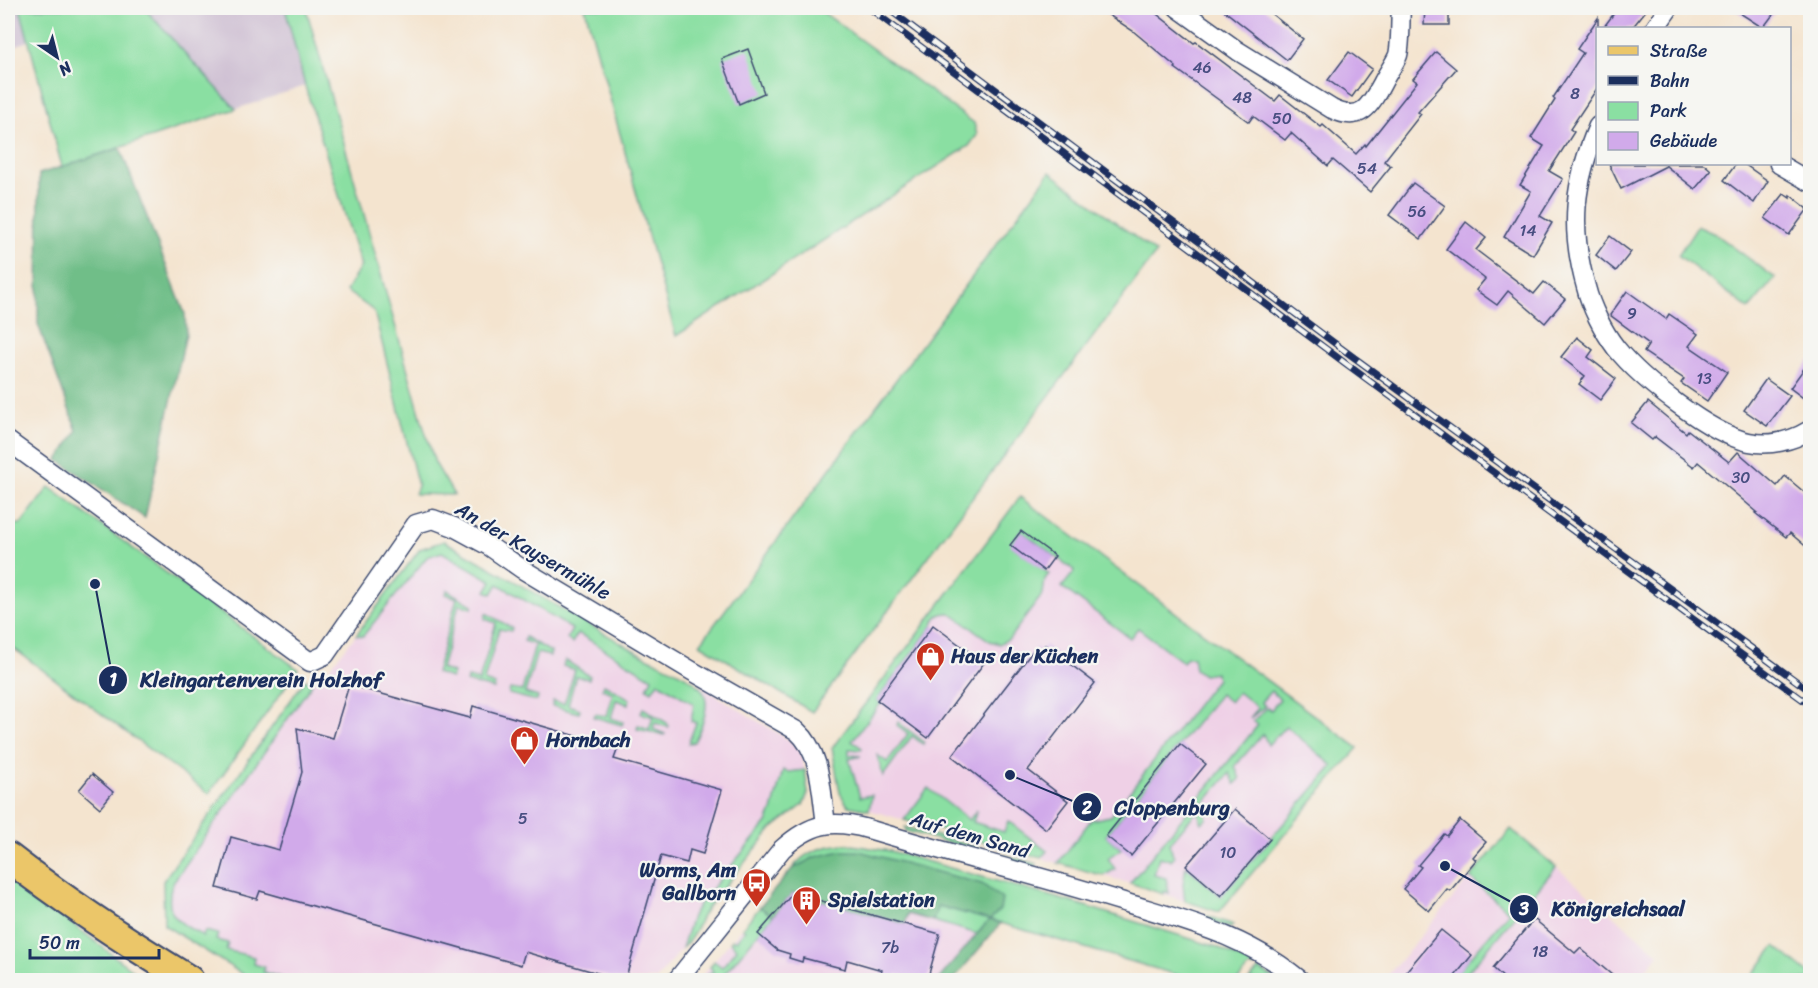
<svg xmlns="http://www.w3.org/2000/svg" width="1818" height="988" font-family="Sriracha,sans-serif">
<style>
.built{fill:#efd0e6}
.industrial{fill:#cdbed2}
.green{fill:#8adfa2;stroke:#528780;stroke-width:1.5}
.forest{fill:#6fbe88;stroke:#457673;stroke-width:1.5}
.building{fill:#d1aaea}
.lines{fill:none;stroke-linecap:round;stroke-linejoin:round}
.street-casing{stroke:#3c4a6f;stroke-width:21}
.primary-casing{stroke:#3c4a6f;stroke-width:32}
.street{stroke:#fff;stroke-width:18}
.primary{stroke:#ebc669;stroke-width:28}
.rail-casing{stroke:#1b2f5e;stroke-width:7}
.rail{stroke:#f6f6f2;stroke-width:4.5;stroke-dasharray:14;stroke-linecap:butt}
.labels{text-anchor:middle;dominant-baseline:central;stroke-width:4.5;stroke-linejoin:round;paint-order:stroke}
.number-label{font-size:16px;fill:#484e81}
.street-label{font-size:20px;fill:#1b2f5e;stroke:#f6f6f2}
.poi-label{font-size:20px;font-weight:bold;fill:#1b2f5e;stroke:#f6f6f2;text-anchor:start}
.leader{fill:none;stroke:#1b2f5e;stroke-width:2}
.callout-dot{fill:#1b2f5e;stroke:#f6f6f2;stroke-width:2}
.mark-label{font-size:18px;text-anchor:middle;font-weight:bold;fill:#fff}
.callout-label{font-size:21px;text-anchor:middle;font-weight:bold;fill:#1b2f5e;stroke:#f6f6f2;stroke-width:4.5;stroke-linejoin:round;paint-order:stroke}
</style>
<rect width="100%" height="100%" fill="#f6f6f2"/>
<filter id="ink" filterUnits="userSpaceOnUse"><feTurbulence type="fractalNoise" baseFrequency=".0167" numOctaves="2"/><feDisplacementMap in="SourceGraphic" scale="12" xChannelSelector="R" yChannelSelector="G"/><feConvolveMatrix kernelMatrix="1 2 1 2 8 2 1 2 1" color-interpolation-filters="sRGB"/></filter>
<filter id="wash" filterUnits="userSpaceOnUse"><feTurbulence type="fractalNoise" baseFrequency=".008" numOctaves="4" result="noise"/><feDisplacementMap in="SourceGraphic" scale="24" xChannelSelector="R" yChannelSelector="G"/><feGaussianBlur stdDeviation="1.35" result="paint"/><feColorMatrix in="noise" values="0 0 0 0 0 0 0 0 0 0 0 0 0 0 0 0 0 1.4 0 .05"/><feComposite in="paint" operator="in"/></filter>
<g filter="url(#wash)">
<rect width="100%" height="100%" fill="#f4e4cf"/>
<g class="built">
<polygon points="1020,497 1358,748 1219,912 1132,884 869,810 848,806 840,793 832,748"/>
<polygon points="444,541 645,656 687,678 789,740 796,747 801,755 808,785 808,793 807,799 796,810 772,829 707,908 699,919 692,936 656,980 252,980 164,925 163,881 305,680 320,679 356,635 420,549"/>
<polygon points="1511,829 1659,954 1637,980 1384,980"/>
<polygon points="796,866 990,920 938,980 698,980 792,869"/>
</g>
<g class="industrial">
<polygon points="8,8 20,8 30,40 8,49"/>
<polygon points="144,8 285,8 305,86 236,109"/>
</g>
<g class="green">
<polygon points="20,8 144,8 236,109 62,167"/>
<polygon points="285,8 306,8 424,428 435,463 454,495 415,494 418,486 374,311 346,291 361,266 305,86"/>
<polygon points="585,8 817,8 974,123 977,135 969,146 676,336"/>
<polygon points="1050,172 1156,253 812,712 700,644"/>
<polygon points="1697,226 1717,235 1775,278 1749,309 1678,255"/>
<polygon points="49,487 298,669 209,794 8,644 8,525 21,524"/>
<path d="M1020,497l338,251 -139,164 -34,-11 -2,-17 3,-18 35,30 112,-130 -47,-40 -18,19 -5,-11 -28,32 5,13 -5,5 -5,-11 -28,32 5,13 -5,5 -5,-12 -28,33 5,13 -3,3 -12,-3 -5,18 12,3 3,15 -5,-2 -1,3 -33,-11 128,-158 -5,-4 14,-13 4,2 9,-11 -9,-8 -10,11 4,4 -15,12 8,-10 -20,-16 -8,10 -10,-8 -114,142 15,13 -13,9 7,11 -11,7 -46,-13 33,-43 20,-4 106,-137 -1,-6 -13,2 -8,-6 -2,-12h-6l-4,5 -45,-34 -8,10 -68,-51 13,-16 -54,-40 -10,14 38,29 -4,5 -2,15 -34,45 -10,5 -9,-3 -40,-28c-9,0 -15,2 -17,12l-56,75 4,3 -29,38 10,7 -1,2 -12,-1v6l12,1 -12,3 11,38 12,-2 -3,15 -21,-4 -8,-13 -8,-45z"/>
<path d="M444,541c67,38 132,77 199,114 16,9 48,20 59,35 10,14 -1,39 -8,52l-6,2 8,-21 -5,-2 3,-17 -36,-22 -6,9 -5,-3 5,-10 -74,-45 -6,10 -5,-4 5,-10 -74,-45 -6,10 -6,-3 6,-10 -50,-29 -15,5 -64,79 -7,-1 64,-86z"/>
<polygon points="447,590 472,605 472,608 459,604 441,669 453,673 451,678 436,673 457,598 446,594"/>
<polygon points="486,613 512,628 511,631 499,629 484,681 495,685 494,689 466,682 468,678 479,681 496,623 485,619"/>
<polygon points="525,637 551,652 550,656 537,653 525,693 538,697 537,701 509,694 510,689 522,691 535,645 524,641"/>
<polygon points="565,660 590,676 589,679 576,676 568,705 580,709 579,713 552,706 553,701 564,704 575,670 563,666"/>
<path d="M305,680l7,4 -140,200c-9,32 7,38 31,52l2,-5 13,3 -2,6 12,3 -2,7 28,7 -1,7 12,3 -2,5 26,8h-37l-88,-55 -1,-44z"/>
<polygon points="604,684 630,699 628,704 616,700 611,718 623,722 622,725 594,717 595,714 607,716 613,693 602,689"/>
<polygon points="643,708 667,723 668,727 655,723 653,729 665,734 664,735 637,729 638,725 649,729 653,717 641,713"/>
<polygon points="898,722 924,742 923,744 912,736 883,776 877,755 887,762 908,734 897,725"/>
<path d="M783,770l5,2 17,-2 3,23 -5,12 -31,24 -65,79c-9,13 -13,31 -25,40l10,-32 8,-13 67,-80 5,-12z"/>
<polygon points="928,788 969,820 977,810 973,822 1004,832 1008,821 1047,851 1041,858 904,820"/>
<polygon points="905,827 1037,864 1035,867 906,831"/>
<polygon points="1511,829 1556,867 1461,980 1451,980 1509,912 1470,878"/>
<path d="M845,844l45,7 188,53 139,43 38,19 -2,2 -3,-1 -12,13h-44l-204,-60 -13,14 -44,-13 4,-15 -122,-49 -23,12c13,-18 31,-23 53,-25z"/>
<polygon points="8,876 66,919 145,980 8,980"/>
<polygon points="760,907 773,916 719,980 714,974 706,980 701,980 713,971 710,967 714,961 722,967 737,949 730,942 733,939 736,941 745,930 742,928"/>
<polygon points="1189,910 1234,925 1230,928 1190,914"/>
<polygon points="1775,946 1810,974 1810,980 1749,980"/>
<polygon points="1259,969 1276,980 1249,980"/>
</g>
<g class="forest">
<polygon points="120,148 185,314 186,334 145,518 58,460 77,431 38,324 39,174"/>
<polygon points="841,851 859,851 982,884 1002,899 1000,910 990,920 1001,923 953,980 938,980 989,920 938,906 933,921 908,914 905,924 793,893 773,916 760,907 792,869 815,857"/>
</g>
<g id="blocks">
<g class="building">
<polygon points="1098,8 1149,8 1194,43 1196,42 1275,101 1280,95 1321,127 1323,125 1356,154 1365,144 1366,146 1417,82 1413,79 1436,52 1456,69 1418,112 1421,114 1384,161 1391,166 1370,192 1333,160 1328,166 1291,133 1285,140 1253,116 1249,122 1175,68 1176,67 1133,31"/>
<polygon points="1221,8 1264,8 1303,39 1287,60"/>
<polygon points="1425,8 1449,8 1449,25 1424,25"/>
<polygon points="1618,8 1648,8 1632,28 1603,28"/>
<polygon points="1732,8 1778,8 1763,28"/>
<polygon points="1598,18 1598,87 1570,129 1574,132 1549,171 1563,179 1540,216 1552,223 1533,255 1504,237 1531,191 1520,185 1544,146 1531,138 1555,100 1553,98 1583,53 1577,49"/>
<polygon points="748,49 764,93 739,104 722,59"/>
<polygon points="1349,52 1372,69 1352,97 1328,80"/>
<polygon points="1609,164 1704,164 1711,170 1695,189 1666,166 1621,189"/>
<polygon points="1736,164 1744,164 1768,181 1754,203 1724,180"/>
<polygon points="1413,183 1445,206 1421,239 1389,215"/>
<polygon points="1784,194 1790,198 1790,195 1808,209 1789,235 1765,218"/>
<polygon points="1466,222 1486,238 1476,250 1534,294 1544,282 1565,299 1545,323 1508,291 1497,305 1476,290 1485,279 1446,249"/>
<polygon points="1610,236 1631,252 1616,271 1596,255"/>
<polygon points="1627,291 1666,319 1669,314 1698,334 1689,346 1727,372 1707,401 1681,383 1684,379 1644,352 1649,344 1610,315"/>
<polygon points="1577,337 1593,350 1588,357 1616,379 1600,400 1579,384 1585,376 1561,357"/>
<polygon points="1810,360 1810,403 1790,388"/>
<polygon points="1766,379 1790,396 1767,426 1744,410"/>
<polygon points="1648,402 1686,433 1688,430 1729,462 1738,452 1777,486 1785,476 1810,497 1810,550 1790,533 1786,537 1755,513 1757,512 1698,462 1694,467 1655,437 1652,440 1631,423"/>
<polygon points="1021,531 1055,556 1044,571 1010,545"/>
<polygon points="933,625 984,663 928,738 877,700"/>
<polygon points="1045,645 1095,683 1028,770 1068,801 1046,829 952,756 1036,647 1040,651"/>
<polygon points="349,685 470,718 473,706 618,748 614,759 722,790 703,854 690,850 687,863 661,856 625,981 525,952 521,965 260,891 257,899 217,888 231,837 279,850 302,772 297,728 333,738"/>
<polygon points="1180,744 1206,764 1131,856 1106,836"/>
<polygon points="92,774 113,792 100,808 79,790"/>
<polygon points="1235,809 1270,839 1221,896 1186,866"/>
<polygon points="1460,820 1486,842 1473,857 1476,860 1450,891 1447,889 1429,911 1403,889 1421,867 1418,865 1444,834 1447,836"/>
<polygon points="793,893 940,934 927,981 920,981 897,974 896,981 891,981 880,978 882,970 847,960 845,969 803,958 802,962 789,958 790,954 777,950 758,934"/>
<polygon points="1534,919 1575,953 1580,948 1619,981 1507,981 1493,968"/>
<polygon points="1441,930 1472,955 1451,981 1398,981"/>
</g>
</g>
</g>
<g filter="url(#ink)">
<use href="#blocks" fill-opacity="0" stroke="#3c4a6f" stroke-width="1.5"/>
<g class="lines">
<defs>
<g id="street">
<path d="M1178,8l60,43 94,58c30,15 39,-5 52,-29 4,-8 11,-17 14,-25 3,-12 2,-34 3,-47"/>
<polyline points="1655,28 1669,8"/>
<path d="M1598,126c-24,56 -29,101 -12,161 5,20 17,44 30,61 25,31 94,86 133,94 21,4 43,-1 61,-12"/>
<polyline points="1779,164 1810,182"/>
<path d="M8,441l302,221 15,-7 91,-131 17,-5 21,8 35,19 33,23 170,102 105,60c25,22 24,61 29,93"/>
<path d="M677,980l105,-131c29,-26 49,-30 86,-20 86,26 173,47 259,74 65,20 119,33 173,77"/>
</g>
<path id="primary" d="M8,857c58,45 119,85 181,123"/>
</defs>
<use href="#street" class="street-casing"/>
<use href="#primary" class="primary-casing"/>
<use href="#street" class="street"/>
<use href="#primary" class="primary"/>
<defs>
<g id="rail">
<polyline points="869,8 1345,363 1810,705"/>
<polyline points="887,8 1337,345 1810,691"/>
</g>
</defs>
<use href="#rail" class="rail-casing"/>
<use href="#rail" class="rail"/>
</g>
</g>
<defs>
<symbol id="shop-pin" viewBox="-11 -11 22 30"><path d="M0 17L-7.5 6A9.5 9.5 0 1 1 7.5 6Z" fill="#c8321e" stroke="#f6f6f2"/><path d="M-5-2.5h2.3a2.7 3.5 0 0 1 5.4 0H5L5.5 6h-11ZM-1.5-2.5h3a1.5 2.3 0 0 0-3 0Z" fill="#fff"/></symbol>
<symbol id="bus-pin" viewBox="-11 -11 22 30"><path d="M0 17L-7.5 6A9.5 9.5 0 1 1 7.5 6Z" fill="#c8321e" stroke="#f6f6f2"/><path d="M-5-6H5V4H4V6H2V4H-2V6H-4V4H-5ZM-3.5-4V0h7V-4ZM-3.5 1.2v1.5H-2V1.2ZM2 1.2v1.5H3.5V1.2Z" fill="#fff"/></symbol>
<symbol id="building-pin" viewBox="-11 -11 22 30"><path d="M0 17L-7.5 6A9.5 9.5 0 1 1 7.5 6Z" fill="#c8321e" stroke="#f6f6f2"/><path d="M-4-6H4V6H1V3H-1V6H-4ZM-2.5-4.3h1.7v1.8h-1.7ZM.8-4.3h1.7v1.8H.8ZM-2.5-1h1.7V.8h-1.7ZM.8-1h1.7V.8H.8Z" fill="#fff"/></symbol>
</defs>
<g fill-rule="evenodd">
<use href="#shop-pin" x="914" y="640" width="33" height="45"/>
<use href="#shop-pin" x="508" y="724" width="33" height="45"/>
<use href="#bus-pin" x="740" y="866" width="33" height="45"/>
<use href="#building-pin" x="790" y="884" width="33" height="45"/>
</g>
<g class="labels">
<g class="number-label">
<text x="1202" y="67">46</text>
<text x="1575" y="93">8</text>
<text x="1242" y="97">48</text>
<text x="1282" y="118">50</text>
<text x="1367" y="168">54</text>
<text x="1417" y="211">56</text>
<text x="1528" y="230">14</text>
<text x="1632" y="313">9</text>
<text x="1704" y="378">13</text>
<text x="1741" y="477">30</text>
<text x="523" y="818">5</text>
<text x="1228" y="852">10</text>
<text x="890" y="947">7b</text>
<text x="1540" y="951">18</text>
</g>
<g class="street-label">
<text transform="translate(533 551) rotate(30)">An der Kaysermühle</text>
<text transform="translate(970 835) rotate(16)">Auf dem Sand</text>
</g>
<g class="poi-label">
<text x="951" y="656">Haus der Küchen</text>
<text x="546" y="740">Hornbach</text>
<text x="736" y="870" text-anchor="end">Worms, Am<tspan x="736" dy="23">Gallborn</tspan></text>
<text x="828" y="900">Spielstation</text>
</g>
</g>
<path class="leader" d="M95 584L113 680M1010 775L1087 807M1445 866L1524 909"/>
<g class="callout-dot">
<circle cx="95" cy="584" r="6"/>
<circle cx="1010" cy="775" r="6"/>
<circle cx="1445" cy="866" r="6"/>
<circle cx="113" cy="680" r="15"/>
<circle cx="1087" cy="807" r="15"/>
<circle cx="1524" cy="909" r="15"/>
</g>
<g class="mark-label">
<text x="113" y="686">1</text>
<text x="1087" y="814">2</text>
<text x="1524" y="915">3</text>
</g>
<g class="callout-label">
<text x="261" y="687">Kleingartenverein Holzhof</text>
<text x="1172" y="815">Cloppenburg</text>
<text x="1618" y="916">Königreichsaal</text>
</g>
<rect width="1818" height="988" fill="none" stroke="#f6f6f2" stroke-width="30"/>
<rect x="1596" y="27" width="195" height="138" fill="#f6f6f2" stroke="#9ea6b7" stroke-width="1.5"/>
<rect x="1608" y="46" width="30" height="9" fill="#ebc669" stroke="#9ea6b7" stroke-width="1.5"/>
<text x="1650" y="57" font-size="18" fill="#1b2f5e">Straße</text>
<rect x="1608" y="76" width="30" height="9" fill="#1b2f5e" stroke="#9ea6b7" stroke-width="1.5"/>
<text x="1650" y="87" font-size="18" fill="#1b2f5e">Bahn</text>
<rect x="1608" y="102" width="30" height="18" fill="#8adfa2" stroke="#9ea6b7" stroke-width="1.5"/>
<text x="1650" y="117" font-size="18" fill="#1b2f5e">Park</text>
<rect x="1608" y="132" width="30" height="18" fill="#d1aaea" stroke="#9ea6b7" stroke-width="1.5"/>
<text x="1650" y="147" font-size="18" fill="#1b2f5e">Gebäude</text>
<g transform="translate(57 57) rotate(145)" stroke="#f6f6f2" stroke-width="4.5" paint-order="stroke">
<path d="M0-4.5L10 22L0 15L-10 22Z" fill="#1b2f5e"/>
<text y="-9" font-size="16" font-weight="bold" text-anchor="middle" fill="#1b2f5e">N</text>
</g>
<path d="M30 949v9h129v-9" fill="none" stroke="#1b2f5e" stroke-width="3"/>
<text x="39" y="949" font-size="18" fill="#1b2f5e" stroke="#f6f6f2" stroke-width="4.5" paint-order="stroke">50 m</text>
</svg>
